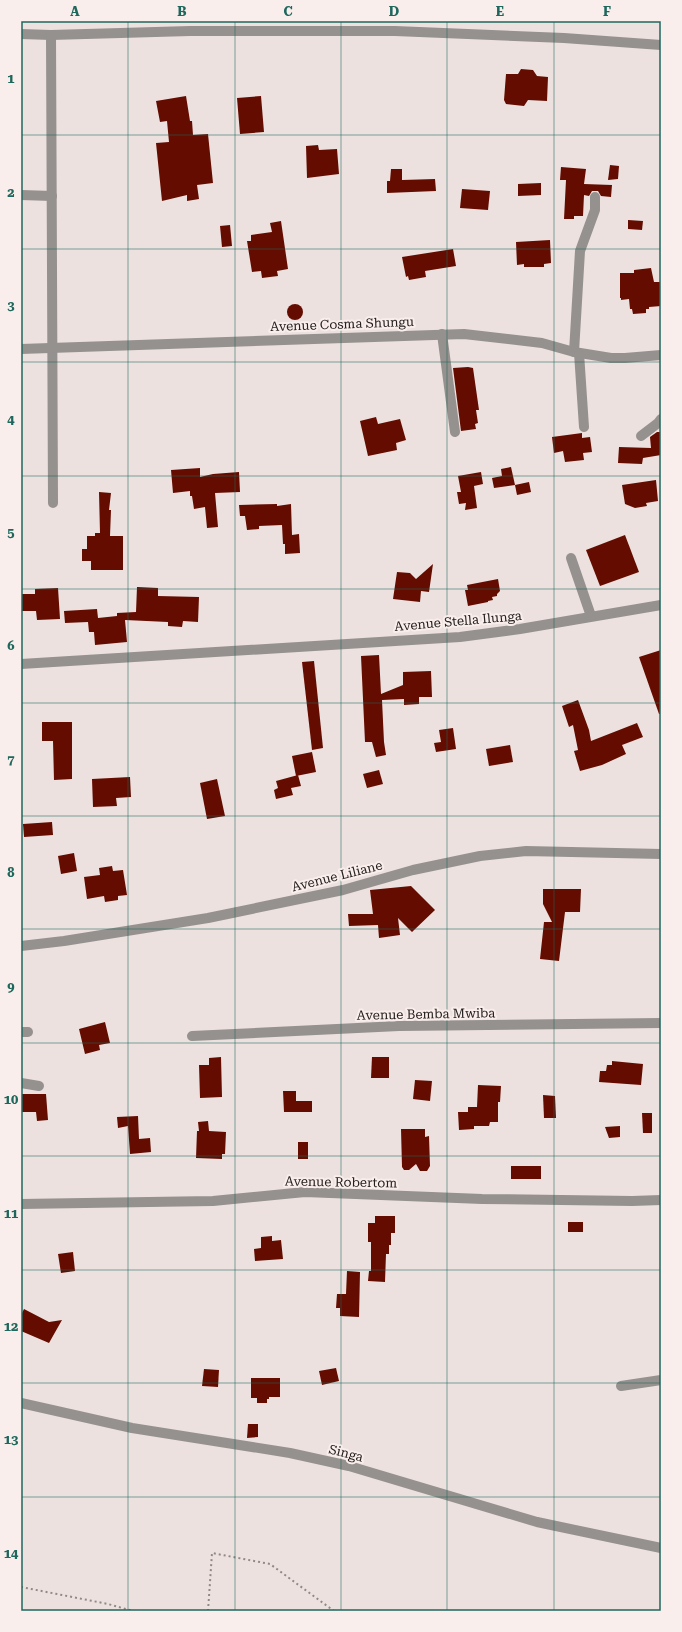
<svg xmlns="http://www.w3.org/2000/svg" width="682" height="1632" font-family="'Roboto Serif',serif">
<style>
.building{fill:#640c00}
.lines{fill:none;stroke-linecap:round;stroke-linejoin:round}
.path{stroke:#908986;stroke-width:2;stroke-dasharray:2 3;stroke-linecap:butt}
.minor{stroke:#95918f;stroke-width:10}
.grid{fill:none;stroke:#1e675d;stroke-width:1;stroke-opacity:0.55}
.labels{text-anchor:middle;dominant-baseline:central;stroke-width:4;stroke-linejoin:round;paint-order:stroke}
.street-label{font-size:13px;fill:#24201f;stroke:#f9eeeb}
.neatline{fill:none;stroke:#1e675d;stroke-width:1.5}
.grid-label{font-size:13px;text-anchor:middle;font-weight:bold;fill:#1e675d}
</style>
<rect width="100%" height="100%" fill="#ece1de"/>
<g class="building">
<polygon points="521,69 533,70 537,76 548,77 547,101 528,100 524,106 506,104 504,100 506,74 518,74"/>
<polygon points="186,96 190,121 192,121 193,135 208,134 213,183 197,185 199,199 187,201 187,195 162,201 156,143 169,142 167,121 160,122 156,101"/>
<polygon points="261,96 264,132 240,134 237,98"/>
<polygon points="318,145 319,150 337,149 339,174 307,178 306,146"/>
<polygon points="610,165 619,166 618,179 608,180"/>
<polygon points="561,167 586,169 584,184 612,185 611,197 601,196 598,191 592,191 589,196 584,195 583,216 574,216 574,219 564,219 566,180 560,180"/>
<polygon points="391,169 402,169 402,180 435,179 436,191 387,193 387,181 390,181"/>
<polygon points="541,183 541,195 518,196 518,184"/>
<polygon points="462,189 490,191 488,210 460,208"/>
<polygon points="628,220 643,221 642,230 628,229"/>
<polygon points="281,221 288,269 277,271 278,276 262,278 261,271 252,272 247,241 251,241 251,235 272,232 270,223"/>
<polygon points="230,225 232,246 222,247 220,226"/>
<polygon points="550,240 551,263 544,264 544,267 524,267 524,264 517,265 516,242"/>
<polygon points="453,249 456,266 425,271 426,277 409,280 408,276 406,277 402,257"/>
<polygon points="651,268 654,282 661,282 661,306 649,307 649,309 646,309 646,313 633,314 632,309 630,309 629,299 621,300 621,298 620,298 620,273 634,273 634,270"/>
<circle cx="295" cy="312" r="8"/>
<polygon points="468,367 473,368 479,410 476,410 478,423 475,424 476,429 461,431 453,368"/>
<polygon points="376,417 378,424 400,419 406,440 396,443 397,450 368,456 360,421"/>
<polygon points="657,432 661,432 661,455 643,458 642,464 618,463 619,447 651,448 650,437"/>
<polygon points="582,433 582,438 590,437 592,452 583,453 584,460 565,462 563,451 554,453 552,437"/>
<polygon points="511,467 515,485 494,488 492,478 502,476 501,469"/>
<polygon points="200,468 200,477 213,474 239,472 240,492 215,493 218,527 207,528 205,507 194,509 192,496 190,496 190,491 173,493 171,470"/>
<polygon points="481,472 483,484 474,486 477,508 465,510 466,503 459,504 457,492 461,492 458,476"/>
<polygon points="656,480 658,501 646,503 647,506 635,508 625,504 622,485"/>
<polygon points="529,482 531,492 517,495 515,485"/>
<polygon points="99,492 111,493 109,510 111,510 110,536 123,536 123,570 91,570 91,561 82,561 82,549 87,549 87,536 95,536 95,533 100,533"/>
<polygon points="277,504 277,506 291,504 292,535 299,534 300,553 285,554 285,544 283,544 282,525 259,526 259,529 247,530 245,516 240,516 239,505"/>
<polygon points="625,535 639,572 600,586 586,550"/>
<polygon points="433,564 429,592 421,591 420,602 393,599 397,572 410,573 416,579"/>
<polygon points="498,579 500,591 497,594 497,596 492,597 493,600 488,601 488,602 468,606 465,590 468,590 467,585"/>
<polygon points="137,587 158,588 158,596 199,597 198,622 183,621 182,627 168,626 168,622 125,620 127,642 95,645 94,632 89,632 88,622 65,623 64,611 97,609 98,618 117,616 117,613 136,612"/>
<polygon points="58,588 60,619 37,620 36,611 21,611 21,594 35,594 35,589"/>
<polygon points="661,650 661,714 659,714 639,657"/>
<polygon points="379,655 381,694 403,685 403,672 431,671 432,697 419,697 419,704 404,705 404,699 382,700 384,742 386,755 376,757 372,742 365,742 361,656"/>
<polygon points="314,661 323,748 312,750 302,662"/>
<polygon points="578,700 589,730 591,741 637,723 643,737 622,745 626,754 602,765 580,771 574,751 578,750 573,725 569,727 562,706"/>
<polygon points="42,722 72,722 72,779 54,780 53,741 42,741"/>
<polygon points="453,728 456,749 436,752 434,743 441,742 439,730"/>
<polygon points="510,745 513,762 489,766 486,749"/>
<polygon points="312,752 316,772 296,776 292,756"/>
<polygon points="379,770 383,784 367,788 363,774"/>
<polygon points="298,775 301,786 291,788 293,795 276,799 274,790 278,788 276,781"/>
<polygon points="130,777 131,797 116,798 117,806 93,807 92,779"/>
<polygon points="217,779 225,816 207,819 200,783"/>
<polygon points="52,822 53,835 24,837 23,824"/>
<polygon points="74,853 77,871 61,874 58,856"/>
<polygon points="112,866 113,871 123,870 127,895 118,896 118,900 105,902 104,896 87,899 84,877 100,875 99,868"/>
<polygon points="411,886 435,910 412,932 398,918 400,935 379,938 378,925 349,926 348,914 373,914 370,890"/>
<polygon points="543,889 581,889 580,912 565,912 559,961 540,959 544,922 552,922 543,904"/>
<polygon points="105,1022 110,1043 99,1045 100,1050 85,1054 79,1029"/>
<polygon points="221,1057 222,1097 200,1098 199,1065 209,1065 209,1058"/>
<polygon points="372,1057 389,1057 389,1078 371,1078"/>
<polygon points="612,1061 643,1064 641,1085 599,1082 600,1071 606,1071 607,1065 612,1065"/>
<polygon points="415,1080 432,1081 430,1101 413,1099"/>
<polygon points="478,1085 501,1086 500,1102 498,1102 498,1122 490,1122 489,1126 474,1126 474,1129 459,1130 458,1112 468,1112 468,1107 477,1107"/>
<polygon points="283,1091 296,1091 296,1101 312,1101 312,1112 284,1112"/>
<polygon points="21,1094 46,1094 48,1120 37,1121 36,1112 21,1112"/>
<polygon points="543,1095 555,1096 556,1118 544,1118"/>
<polygon points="642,1113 652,1113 652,1133 643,1133"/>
<polygon points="138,1116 139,1139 150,1138 151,1152 130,1154 128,1126 118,1128 117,1117"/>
<polygon points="208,1121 209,1131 226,1132 225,1154 222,1154 222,1159 196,1158 197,1131 199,1131 198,1122"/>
<polygon points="620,1126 620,1137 609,1138 605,1127"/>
<polygon points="401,1129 425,1129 425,1137 429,1136 430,1166 427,1171 420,1171 416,1164 409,1170 404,1170 402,1167"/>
<rect x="298" y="1142" width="10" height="17"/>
<rect x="511" y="1166" width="30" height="13"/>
<polygon points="375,1216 395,1216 395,1233 391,1233 391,1245 389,1245 389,1254 386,1254 385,1282 368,1281 369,1271 371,1271 371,1242 368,1242 368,1223 375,1223"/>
<rect x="568" y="1222" width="15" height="10"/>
<polygon points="272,1236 272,1241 281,1240 283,1259 255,1261 254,1249 261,1248 261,1237"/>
<polygon points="73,1252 75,1271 61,1273 58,1254"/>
<polygon points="347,1271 360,1272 359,1317 340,1316 340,1308 336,1308 337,1294 346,1294"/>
<polygon points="24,1309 49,1322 62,1320 49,1343 21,1331 21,1315"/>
<polygon points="336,1368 339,1381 322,1385 319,1371"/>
<polygon points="204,1369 219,1370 218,1387 202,1386"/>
<polygon points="251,1378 280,1378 280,1397 269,1397 269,1399 267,1399 267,1403 257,1403 257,1398 251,1398"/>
<polygon points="248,1424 258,1424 258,1437 247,1438"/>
</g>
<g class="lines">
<g class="path">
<polyline points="21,1587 108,1604 133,1611"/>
<polyline points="208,1611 212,1553 270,1564 334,1611"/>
</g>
<g class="minor">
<polyline points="21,34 51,35 190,31 395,31 564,38 661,45"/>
<polyline points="51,35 53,503"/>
<polyline points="21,195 52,196"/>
<polyline points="442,334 455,432"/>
<polyline points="21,349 464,334 542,343 574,352 611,358 625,358 661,355"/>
<polyline points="574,352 580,251 595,210 595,197"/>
<polyline points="579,353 584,427"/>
<polyline points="641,436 658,423 661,419"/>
<polyline points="571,558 591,616"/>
<polyline points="21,664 460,637 520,629 661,605"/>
<polyline points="21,946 64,941 208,918 343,890 413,870 480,856 526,851 661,854"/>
<polyline points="21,1032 28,1032"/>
<polyline points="192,1036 399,1026 661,1023"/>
<polyline points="21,1083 39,1086"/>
<polyline points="21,1204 213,1201 305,1192 482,1199 632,1201 661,1200"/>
<polyline points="621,1386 661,1380"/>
<polyline points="21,1403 132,1428 290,1453 349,1466 537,1522 661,1548"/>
</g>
</g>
<path class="grid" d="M128,21v1590M235,21v1590M341,21v1590M447,21v1590M554,21v1590M21,135h640M21,249h640M21,362h640M21,476h640M21,589h640M21,703h640M21,816h640M21,929h640M21,1043h640M21,1156h640M21,1270h640M21,1383h640M21,1497h640"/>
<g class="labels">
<g class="street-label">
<text transform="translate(342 324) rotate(-2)">Avenue Cosma Shungu</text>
<text transform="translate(458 621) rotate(-5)">Avenue Stella Ilunga</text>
<text transform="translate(337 876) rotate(-14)">Avenue Liliane</text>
<text transform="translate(426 1014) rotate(-1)">Avenue Bemba Mwiba</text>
<text transform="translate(341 1182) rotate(1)">Avenue Robertom</text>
<text transform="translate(346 1453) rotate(14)">Singa</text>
</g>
</g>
<rect width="682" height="1632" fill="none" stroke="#f9eeeb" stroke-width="44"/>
<rect x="22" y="22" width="638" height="1588" class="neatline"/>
<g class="grid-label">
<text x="75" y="16">A</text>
<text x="182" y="16">B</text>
<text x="288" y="16">C</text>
<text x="394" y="16">D</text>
<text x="500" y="16">E</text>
<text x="607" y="16">F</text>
<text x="11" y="83">1</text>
<text x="11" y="197">2</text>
<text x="11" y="310">3</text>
<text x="11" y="424">4</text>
<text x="11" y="537">5</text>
<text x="11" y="650">6</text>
<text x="11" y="764">7</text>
<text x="11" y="877">8</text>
<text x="11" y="991">9</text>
<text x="11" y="1104">10</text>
<text x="11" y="1218">11</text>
<text x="11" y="1331">12</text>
<text x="11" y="1444">13</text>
<text x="11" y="1558">14</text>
</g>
</svg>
